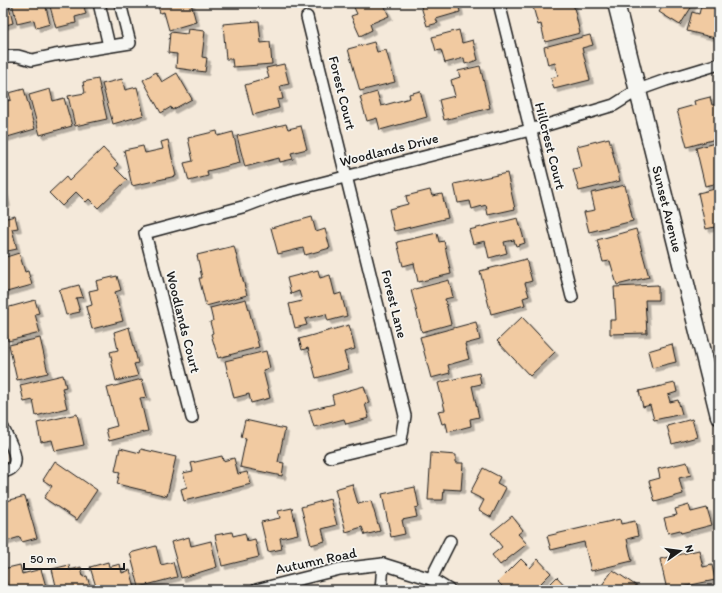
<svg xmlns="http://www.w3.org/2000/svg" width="722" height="593" font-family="Itim,sans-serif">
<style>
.building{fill:#f1caa1;stroke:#1c1c1c;filter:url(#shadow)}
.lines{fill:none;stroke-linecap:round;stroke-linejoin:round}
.minor-casing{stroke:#1c1c1c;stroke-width:14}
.secondary-casing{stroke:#1c1c1c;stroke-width:19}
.minor{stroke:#f6f6f2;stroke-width:11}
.secondary{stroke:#f6f6f2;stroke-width:16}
.labels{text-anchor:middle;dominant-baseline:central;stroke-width:3.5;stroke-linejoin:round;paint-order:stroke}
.street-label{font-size:14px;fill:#1c1c1c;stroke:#f6f6f2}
</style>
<defs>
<filter id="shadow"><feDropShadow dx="3.5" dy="3.5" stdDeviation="0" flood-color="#0004"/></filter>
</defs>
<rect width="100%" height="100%" fill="#f4e9da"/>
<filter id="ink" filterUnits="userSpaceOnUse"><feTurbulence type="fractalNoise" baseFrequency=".025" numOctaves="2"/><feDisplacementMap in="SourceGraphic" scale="8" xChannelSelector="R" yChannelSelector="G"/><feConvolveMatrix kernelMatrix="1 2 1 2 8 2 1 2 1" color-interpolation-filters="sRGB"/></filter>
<g filter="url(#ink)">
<g class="building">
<polygon points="3,3 8,3 13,23 3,26"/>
<polygon points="12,3 45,3 50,24 36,28 34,20 17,24"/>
<polygon points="49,3 83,3 86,14 75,17 76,23 56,28"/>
<polygon points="157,3 191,3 196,22 169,30 164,12 160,13"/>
<polygon points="352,3 383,3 389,16 370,24 372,30 360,36 351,16 357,14"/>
<polygon points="420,3 458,3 460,12 436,19 438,23 427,26"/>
<polygon points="532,3 573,3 580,33 545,42 541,24 538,25"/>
<polygon points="665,3 694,3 680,25 659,12"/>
<polygon points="706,3 719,3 719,22 715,38 687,31 692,12 699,14 701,6 706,7"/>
<polygon points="259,21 261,43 270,42 272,64 233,67 232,59 226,59 223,24"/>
<polygon points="188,29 205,31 202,57 207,58 205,72 176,68 177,54 168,53 170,32 187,34"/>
<polygon points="459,30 462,43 473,40 478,60 465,64 464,58 445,63 441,50 436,51 432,37"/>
<polygon points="590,35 593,45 582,48 590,80 554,89 551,78 558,76 555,63 548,65 544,47"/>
<polygon points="374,42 377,52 386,50 395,82 360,91 348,49"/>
<polygon points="284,64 289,84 280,86 283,99 277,100 279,108 253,115 245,85 269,78 266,68"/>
<polygon points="480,66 490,108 444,120 439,100 455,96 451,80 460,77 458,71"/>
<polygon points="156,72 162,82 177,73 192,99 172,110 171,107 161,113 143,80"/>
<polygon points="98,79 107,119 75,126 68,96 85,93 83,82"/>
<polygon points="122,79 125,90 137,87 144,115 113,124 102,84"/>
<polygon points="24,89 35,129 4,138 3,102 11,100 9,93"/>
<polygon points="50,89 53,101 64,98 72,126 40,135 29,95"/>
<polygon points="420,91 427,117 380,130 377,118 367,121 360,97 377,92 381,106 410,98 409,94"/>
<polygon points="710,97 712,105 719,104 719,138 687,147 677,110 695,105 694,101"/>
<polygon points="286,124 288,129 301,126 307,149 291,153 293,159 280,162 279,158 245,167 237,136"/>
<polygon points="217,131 218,136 233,132 240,163 207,171 208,176 189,181 184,163 193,161 188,138"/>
<polygon points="609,138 620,181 579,191 573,169 582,167 577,146"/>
<polygon points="168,140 176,176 132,186 124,150 143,146 145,153 163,149 161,142"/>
<polygon points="719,142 719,183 705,186 696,148"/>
<polygon points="103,148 118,164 115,168 127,180 98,208 89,199 86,202 76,192 62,206 49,193 66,177 69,181"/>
<polygon points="507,173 515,209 488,215 486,205 472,209 470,201 458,203 454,184"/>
<polygon points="3,185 7,203 3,204"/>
<polygon points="625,185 633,221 589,232 584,212 595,210 591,193"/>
<polygon points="719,188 719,226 706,229 698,193"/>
<polygon points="430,190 432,196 442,194 448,218 394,231 389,209 408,204 406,196"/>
<polygon points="15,216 18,228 12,229 17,249 3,252 3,219"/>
<polygon points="312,217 316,232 325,229 330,248 305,255 303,248 278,254 271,228"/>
<polygon points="518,218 525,243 516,246 514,240 504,242 507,253 489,258 485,241 473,244 469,230"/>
<polygon points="636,229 649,277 617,285 610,261 603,262 597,240"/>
<polygon points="437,233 439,242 444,241 451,274 418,282 414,263 403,266 397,242"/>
<polygon points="234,246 247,295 206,306 199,278 202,278 197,255"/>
<polygon points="19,253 25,272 28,271 32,285 3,293 3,258"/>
<polygon points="526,259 532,281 525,283 529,296 523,298 525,305 491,314 480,271"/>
<polygon points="318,270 320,278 330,275 335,295 341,293 347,316 328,321 326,314 305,319 307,325 295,328 289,304 302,301 299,291 291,294 287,278"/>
<polygon points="117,276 121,290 115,292 123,321 92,329 86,307 92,305 89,291 98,289 96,281"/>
<polygon points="449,280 453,297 445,299 451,324 422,332 411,290"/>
<polygon points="79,285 83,297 76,298 80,312 66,315 59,290"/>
<polygon points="658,285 658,300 645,300 647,333 610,334 610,320 616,320 614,287"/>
<polygon points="246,299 259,347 218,358 211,334 213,333 210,322 213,321 210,308"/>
<polygon points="35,300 39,313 35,314 40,333 8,341 5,326 3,327 3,304 5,304 6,308"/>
<polygon points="522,317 555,352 530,376 497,341"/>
<polygon points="476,322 480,340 465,344 469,359 448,365 450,373 431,378 420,337"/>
<polygon points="349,325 355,349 344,352 349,369 316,378 308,348 302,350 299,339"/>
<polygon points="129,327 138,363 134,364 138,376 116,381 111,360 112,360 110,352 118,350 114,332"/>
<polygon points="40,338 48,373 17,380 9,345"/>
<polygon points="672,344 676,362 652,368 648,351"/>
<polygon points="266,351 270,368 263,370 270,398 251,403 249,394 234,398 225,361"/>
<polygon points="479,373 481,384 472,386 479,417 470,419 471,426 448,432 446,423 442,424 438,411 445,410 438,383"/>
<polygon points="63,375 66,387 62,388 67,408 36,416 33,400 24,402 20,385"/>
<polygon points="142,379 147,397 140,398 148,431 109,441 106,429 117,426 107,388"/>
<polygon points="675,383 677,392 668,395 670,402 678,400 682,414 654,420 650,405 643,407 639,391"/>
<polygon points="364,386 369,403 365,404 369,418 346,424 344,419 314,427 309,410 334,404 332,395"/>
<polygon points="77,414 84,445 55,451 52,440 41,442 37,423"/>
<polygon points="692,419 697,437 672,444 667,426"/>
<polygon points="245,420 285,429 278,462 284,463 282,476 240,467 246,438 241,437"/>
<polygon points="120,448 140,453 141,449 176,457 167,496 117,484 120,472 115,471"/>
<polygon points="431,453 456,455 456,463 463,463 461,490 444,489 443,500 428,500"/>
<polygon points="222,456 223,461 234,458 238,474 247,472 251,484 184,501 181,489 187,487 183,473 193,471 191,463"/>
<polygon points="55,461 97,490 77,520 44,498 52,486 43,480"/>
<polygon points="687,462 691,475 679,478 683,494 655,502 649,481 660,478 658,469"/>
<polygon points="483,468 500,477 497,483 506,488 491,517 479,510 484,500 470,493"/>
<polygon points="352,484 358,504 371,501 380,531 365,535 362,527 346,532 335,489"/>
<polygon points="415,487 419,507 415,508 417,517 402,520 405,534 391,537 382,494"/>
<polygon points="25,496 37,538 22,542 20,537 3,542 3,502"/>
<polygon points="330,499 337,525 322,529 325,541 311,545 301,507"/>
<polygon points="689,505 691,512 707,508 712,525 681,533 680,530 668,533 664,518 677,515 675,509"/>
<polygon points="292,508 298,534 280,538 282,549 268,552 261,522 280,518 278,511"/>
<polygon points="512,516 523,530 518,534 527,544 500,565 492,555 502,547 491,533"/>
<polygon points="620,519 621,524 635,521 638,536 627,539 632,561 591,571 584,542 551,550 547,536"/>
<polygon points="232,532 233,536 245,533 247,541 255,539 259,557 222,566 215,535"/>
<polygon points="189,537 191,546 211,541 217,567 181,578 171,542"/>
<polygon points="156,546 161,565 173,562 177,577 139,587 130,553"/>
<polygon points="699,550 703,567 712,565 715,580 667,590 660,559"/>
<polygon points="521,559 530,568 538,559 551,573 534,590 515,590 512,587 509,590 506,590 498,582"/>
<polygon points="108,562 109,567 120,564 122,573 130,570 135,587 125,590 97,590 90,567"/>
<polygon points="20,565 22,574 41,569 47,590 8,590 3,569"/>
<polygon points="69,565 70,570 81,567 83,577 87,576 91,590 57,590 52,569"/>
<polygon points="613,570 638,587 636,590 610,590 602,585"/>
<polygon points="557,577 569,590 539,590 543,586 546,588"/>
</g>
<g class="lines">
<defs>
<g id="minor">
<polyline points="99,3 109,46"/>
<polyline points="499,3 572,297"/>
<polyline points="307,17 405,416 401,440 330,457"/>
<polyline points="3,56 18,56 32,60 55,55 130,43 120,3"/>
<polyline points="192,418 145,233 246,206 278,194 530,130 614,105 638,90 666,80 719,64"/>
<path d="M3,428c6,14 24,39 0,44"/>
<polyline points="431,579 450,541"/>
<polyline points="256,590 340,569 383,564 431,579 449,590"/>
<polyline points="381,590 383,564"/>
</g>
<polyline id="secondary" points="616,3 719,416"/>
</defs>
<use href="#minor" class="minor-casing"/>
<use href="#secondary" class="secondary-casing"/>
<use href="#minor" class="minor"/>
<use href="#secondary" class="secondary"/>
</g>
</g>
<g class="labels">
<g class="street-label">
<text transform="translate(342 93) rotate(76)">Forest Court</text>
<text transform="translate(550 146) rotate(76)">Hillcrest Court</text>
<text transform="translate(389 150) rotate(-14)">Woodlands Drive</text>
<text transform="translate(667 209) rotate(76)">Sunset Avenue</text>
<text transform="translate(394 304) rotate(76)">Forest Lane</text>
<text transform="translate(183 322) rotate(76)">Woodlands Court</text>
<text transform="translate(316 561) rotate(-12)">Autumn Road</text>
</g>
</g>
<rect width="722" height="593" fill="none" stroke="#f6f6f2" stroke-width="16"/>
<rect x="8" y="8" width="706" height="577" fill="none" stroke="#1c1c1c" stroke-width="1.5" filter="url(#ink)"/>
<g transform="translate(680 551) rotate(76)" stroke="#f6f6f2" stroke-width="3" paint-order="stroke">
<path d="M0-3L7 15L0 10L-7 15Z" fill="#1c1c1c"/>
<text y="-6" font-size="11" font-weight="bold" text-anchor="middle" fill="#1c1c1c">N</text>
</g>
<path d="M24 563v6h100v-6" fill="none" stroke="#1c1c1c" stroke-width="2"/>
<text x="30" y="563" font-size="12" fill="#1c1c1c" stroke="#f6f6f2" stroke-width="3" paint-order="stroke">50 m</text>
</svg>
